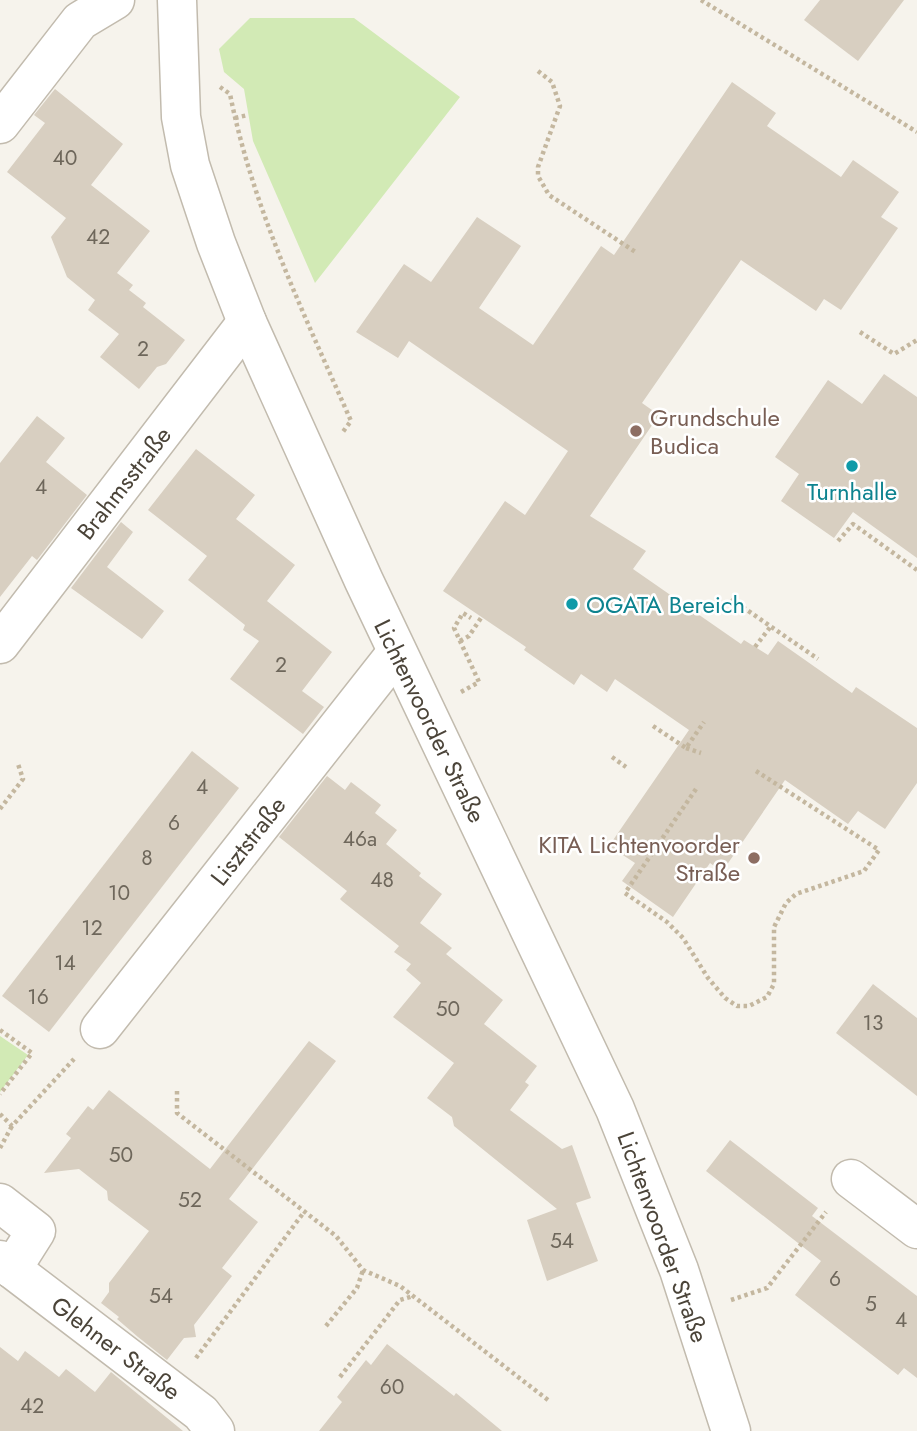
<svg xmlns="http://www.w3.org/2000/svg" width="917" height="1431" font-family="Jost,sans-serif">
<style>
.green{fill:#d2eab5}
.building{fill:#d8cfc1}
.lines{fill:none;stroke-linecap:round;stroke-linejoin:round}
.minor-casing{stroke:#c2bbae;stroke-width:41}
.path{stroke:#c4b79f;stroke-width:4.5;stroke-dasharray:3.5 3.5;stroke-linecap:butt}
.minor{stroke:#fff;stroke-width:38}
.education-dot{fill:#8d6e63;stroke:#fff;stroke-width:2.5}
.culture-dot{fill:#0f9aa8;stroke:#fff;stroke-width:2.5}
.labels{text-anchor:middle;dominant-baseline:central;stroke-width:5;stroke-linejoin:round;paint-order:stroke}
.number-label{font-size:21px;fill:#6e675b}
.education-label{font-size:24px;fill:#785e54;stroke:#fff;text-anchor:start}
.street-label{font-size:24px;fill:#4b4439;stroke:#fff}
.culture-label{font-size:24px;fill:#0d838f;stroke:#fff}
</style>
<rect width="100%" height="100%" fill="#f6f3ec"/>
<g class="green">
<polygon points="250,18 354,18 460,97 315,283 253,141 244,89 224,72 219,49"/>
<polygon points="0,1036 28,1055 0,1092"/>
</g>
<g class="building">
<polygon points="820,0 904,0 858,61 804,20"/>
<polygon points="732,82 776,113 767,126 841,177 853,160 899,192 881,217 898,228 841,310 824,299 816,311 741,260 642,403 659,415 590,516 646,551 633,569 741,644 744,640 768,655 778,641 852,693 856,687 917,728 917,783 885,829 858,811 848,824 785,780 722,872 710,863 673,917 622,881 635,863 609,846 689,730 615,679 607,692 581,674 574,685 524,650 526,647 443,591 505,501 525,515 568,451 409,341 398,358 356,332 404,264 431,282 477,217 521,246 479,308 533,345 601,246 614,255"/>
<polygon points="55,89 123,144 91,185 150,231 117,273 133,285 129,290 146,303 143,307 185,340 166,364 157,367 139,389 100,357 119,334 88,310 95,300 67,277 51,237 66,218 7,172 45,123 34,115"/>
<polygon points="884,374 917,397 917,558 853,512 834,538 781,501 799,474 775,457 828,380 862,404"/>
<polygon points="37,416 65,438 46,462 87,495 37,560 32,556 0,597 0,463"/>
<polygon points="196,449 255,495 236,519 295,565 267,601 332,652 302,691 324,707 303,734 230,679 259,641 243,630 245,625 188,580 207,556 148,510"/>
<polygon points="121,522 133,532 107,567 164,611 142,639 71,588"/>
<polygon points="192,751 239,788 49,1032 2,996"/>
<polygon points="327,776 345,790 351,782 381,805 375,813 397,830 386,844 421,873 419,876 442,894 420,923 452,948 446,954 503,1000 484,1024 537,1066 525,1082 529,1085 510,1110 562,1149 572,1145 591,1198 576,1203 598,1261 547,1281 527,1220 557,1209 454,1126 452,1117 427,1098 454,1063 393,1017 421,983 406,970 411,964 394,952 399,946 342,901 340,899 347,891 279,837"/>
<polygon points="873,984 917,1018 917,1096 836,1033"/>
<polygon points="309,1041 336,1061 229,1199 258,1222 222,1268 232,1276 194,1325 196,1337 184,1338 167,1360 138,1337 117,1319 119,1317 101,1303 109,1292 109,1283 149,1231 108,1200 107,1191 79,1169 44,1173 71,1138 66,1134 88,1106 93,1110 109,1090 210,1169"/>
<polygon points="730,1140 818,1208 812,1216 917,1296 917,1378 904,1368 898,1375 795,1295 821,1261 706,1171"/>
<polygon points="387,1344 454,1396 456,1393 502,1431 319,1431 342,1402 337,1397 366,1360 371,1365"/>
<polygon points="0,1347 18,1361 25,1351 59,1377 66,1369 95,1392 111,1372 183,1431 0,1431"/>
</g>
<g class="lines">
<defs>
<g id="minor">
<polyline points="177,0 181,117 190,165 216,243 247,322 364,581 615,1109 679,1270 731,1431"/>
<polyline points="0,124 80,21 115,0"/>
<polyline points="0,644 247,322"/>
<polyline points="100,1029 397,652"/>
<polyline points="851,1179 917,1229"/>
<polyline points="0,1203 36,1231 12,1269 0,1260"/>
<polyline points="12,1269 201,1413 215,1431"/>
</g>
</defs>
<use href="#minor" class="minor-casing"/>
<g class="path">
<polyline points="701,0 917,132"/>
<polyline points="538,71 552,82 560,106 538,167 538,176 549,195 637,253"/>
<path d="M220,87l10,7c23,115 74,220 121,327l-9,12"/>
<polyline points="235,118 248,115"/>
<polyline points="860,332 894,354 917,340"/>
<polyline points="838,541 853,524 917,570"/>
<polyline points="731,599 818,659"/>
<polyline points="460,641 469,636 481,618"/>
<polyline points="755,647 771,626"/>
<polyline points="461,692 479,682 454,628 463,613 471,618"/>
<polyline points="653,726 686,748 704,722"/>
<polyline points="686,748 701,753"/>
<polyline points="612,757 626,767"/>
<polyline points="696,789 625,893 667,922 683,938 708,978 725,998 737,1006 749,1006 767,997 774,984 774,927 786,903 796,894 864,871 879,850 756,771"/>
<polyline points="0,809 23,779 18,764"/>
<polyline points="0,1030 32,1053 0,1094"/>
<polyline points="177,1091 177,1113 336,1236 363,1270 400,1286 548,1400"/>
<polyline points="0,1114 12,1126 74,1059"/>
<polyline points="0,1148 12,1126"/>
<polyline points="731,1300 767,1288 826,1212"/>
<polyline points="326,1326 357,1288 363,1270"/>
<polyline points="196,1358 304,1212"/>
<polyline points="340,1377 400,1300 413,1296"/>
</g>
<use href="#minor" class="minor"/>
</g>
<g class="education-dot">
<circle cx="636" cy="431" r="7"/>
<circle cx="754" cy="858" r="7"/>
</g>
<g class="culture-dot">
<circle cx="852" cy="466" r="7"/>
<circle cx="572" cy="604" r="7"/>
</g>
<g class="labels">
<g class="number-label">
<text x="65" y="158">40</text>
<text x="98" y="237">42</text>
<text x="143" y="349">2</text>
<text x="41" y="487">4</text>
<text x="281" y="665">2</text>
<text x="202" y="787">4</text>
<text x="174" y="823">6</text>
<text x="360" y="839">46a</text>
<text x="147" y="858">8</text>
<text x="382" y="880">48</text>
<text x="119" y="893">10</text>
<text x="92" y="928">12</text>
<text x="65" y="963">14</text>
<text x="38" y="997">16</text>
<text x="448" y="1009">50</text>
<text x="873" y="1023">13</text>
<text x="121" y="1155">50</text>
<text x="190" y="1200">52</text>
<text x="562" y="1241">54</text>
<text x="835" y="1279">6</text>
<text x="161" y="1296">54</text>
<text x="871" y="1304">5</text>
<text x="901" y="1320">4</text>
<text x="392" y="1387">60</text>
<text x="32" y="1406">42</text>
</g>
<g class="education-label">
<text x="650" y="417">Grundschule<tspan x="650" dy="28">Budica</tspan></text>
<text x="740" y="844" text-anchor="end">KITA Lichtenvoorder<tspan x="740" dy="28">Straße</tspan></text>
</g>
<g class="street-label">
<text transform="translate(124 483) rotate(-52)">Brahmsstraße</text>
<text transform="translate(430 721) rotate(64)">Lichtenvoorder Straße</text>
<text transform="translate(248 841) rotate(-52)">Lisztstraße</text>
<text transform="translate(663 1237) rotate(70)">Lichtenvoorder Straße</text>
<text transform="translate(116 1348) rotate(37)">Glehner Straße</text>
</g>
<g class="culture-label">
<text x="852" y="491">Turnhalle</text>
<text x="586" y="604" text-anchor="start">OGATA Bereich</text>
</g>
</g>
</svg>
